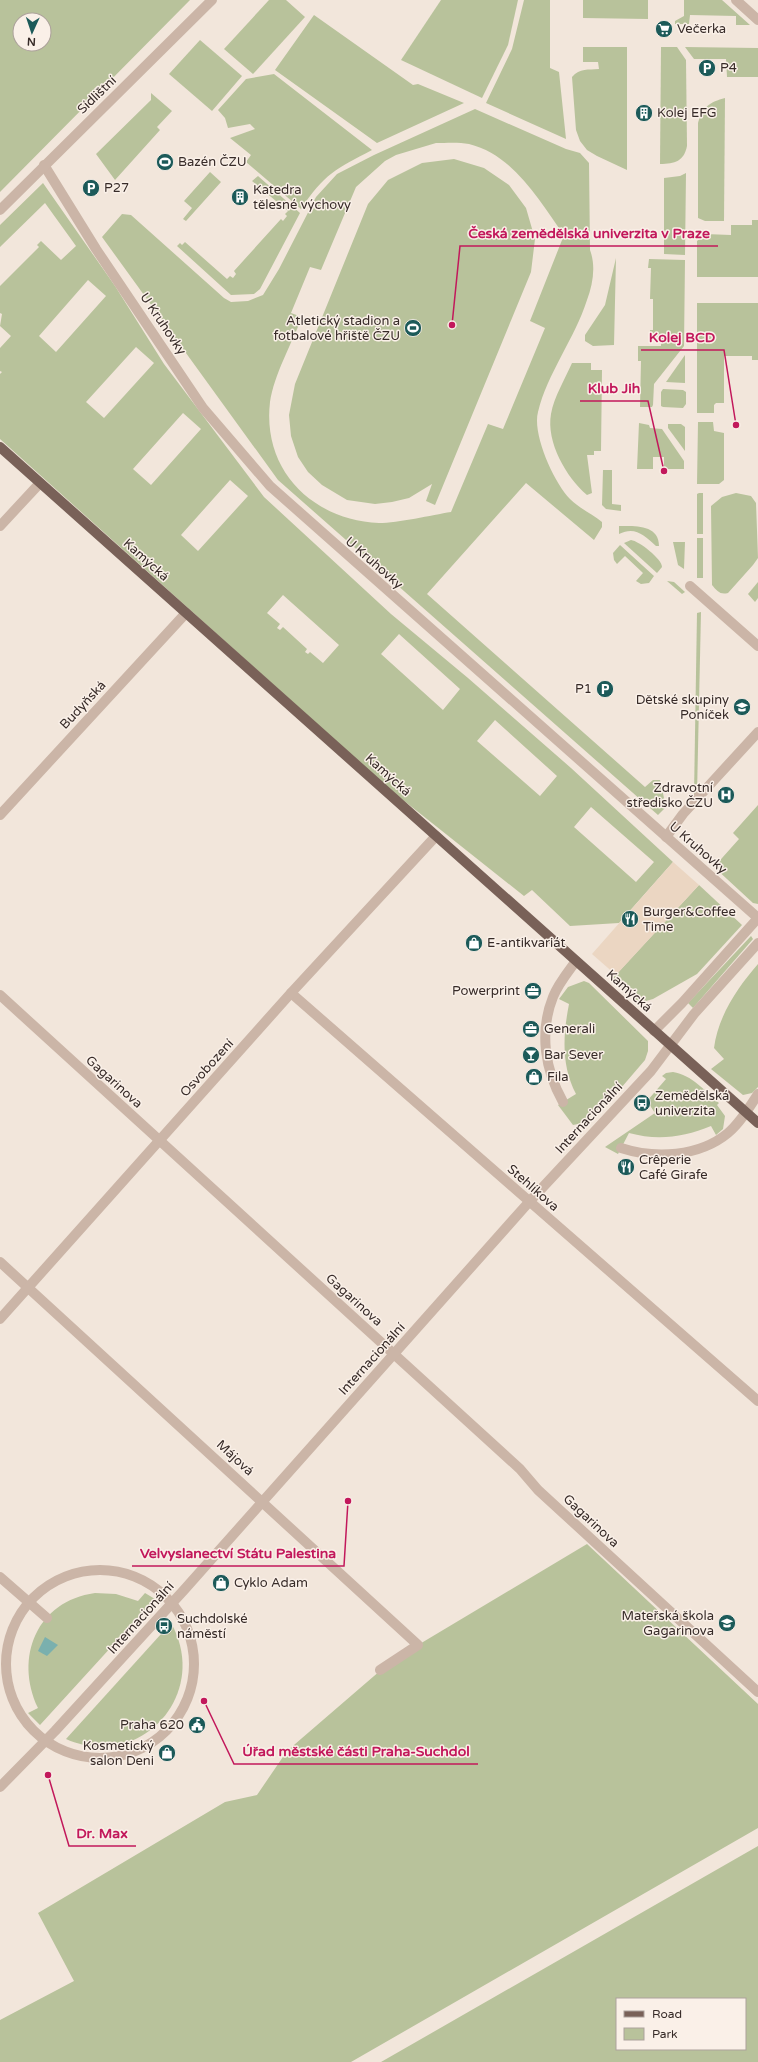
<svg xmlns="http://www.w3.org/2000/svg" width="758" height="2062" font-family="'Varela Round',sans-serif">
<style>
.green{fill:#b8c29b;fill-rule:evenodd}
.plaza{fill:#ebd6c2}
.water{fill:#7ab0ae}
.lines{fill:none;stroke-linecap:round;stroke-linejoin:round}
.minor{stroke:#cbb5a7;stroke-width:10}
.major{stroke:#796158;stroke-width:10}
.labels{text-anchor:middle;dominant-baseline:central;stroke-width:3;stroke-linejoin:round;paint-order:stroke}
.poi-label{font-size:13px;fill:#372b28;stroke:#faf0e8;text-anchor:start}
.street-label{font-size:13px;fill:#372b28;stroke:#faf0e8}
.leader{fill:none;stroke:#c2185b;stroke-width:1.5}
.callout-dot{fill:#c2185b;stroke:#faf0e8;stroke-width:1.5}
.callout-label{font-size:14px;text-anchor:middle;font-weight:bold;fill:#c2185b;stroke:#faf0e8;stroke-width:3;stroke-linejoin:round;paint-order:stroke}
</style>
<rect width="100%" height="100%" fill="#f2e6db"/>
<g class="green">
<path d="M0,0h190l-190,192zM20,20h24v24h-24z"/>
<polygon points="269,0 286,0 305,17 253,74 224,49"/>
<polygon points="441,0 518,0 508,45 482,98 401,60"/>
<polygon points="524,0 550,0 550,68 559,72 566,139 486,103 512,49"/>
<polygon points="583,0 648,0 648,19 583,18"/>
<polygon points="684,0 722,0 750,25 736,25 736,16 690,15 689,24 675,24 675,21 684,16"/>
<polygon points="314,15 413,85 418,84 464,103 377,143 275,70"/>
<polygon points="200,40 242,76 212,111 169,74"/>
<path d="M583,47h44v123l-30,-14 -10,-6 -7,-9 -4,-11 -4,-53c8,-9 16,-7 27,-8l-1,-7h-15z"/>
<path d="M661,47h16l9,13 1,86c-3,15 -12,18 -27,18z"/>
<polygon points="685,47 758,48 758,77 727,77 726,59 694,59"/>
<path d="M274,74l98,76c-36,19 -48,24 -71,59l-55,-47 5,-7 -21,-17 25,-9 -5,-5 -22,4 -3,-10 -7,-8 28,-31z"/>
<polygon points="151,93 172,111 157,127 160,130 115,180 96,154 151,100"/>
<path d="M725,98l-1,123h-19l-7,-3v-95c4,-16 12,-21 27,-25z"/>
<path d="M475,109l91,40 14,4 9,10 1,87c6,16 3,34 -3,50 -12,38 -40,74 -49,112 -6,22 16,71 32,87 9,9 22,15 32,23v5l-8,13 -68,-57 -99,111 218,193 8,-7h7l6,27 -8,8 -380,-335 -176,-243 20,-23 9,1 93,83 7,4 17,-1 15,-6 16,-26 37,-72 21,-23 37,-19zM436,143c10,0 23,-1 33,1 45,11 70,57 95,91l-34,86 15,7 -42,101 -15,-5 -37,88c-19,3 -53,11 -72,11 -66,-3 -117,-52 -109,-121 4,-27 22,-59 32,-85l-11,-4 19,-46 11,3 35,-83 29,-26 11,-6z"/>
<polygon points="454,159 484,168 509,185 526,208 535,239 531,272 435,505 426,501 432,484 409,498 392,502 375,504 347,500 322,485 308,472 298,457 291,436 289,415 295,384 368,204 388,180 422,163"/>
<polygon points="210,172 221,182 186,221 183,219 192,208 184,201"/>
<polygon points="686,173 685,255 664,254 664,178 680,176"/>
<polygon points="258,176 300,213 260,289 254,294 231,295 177,246 180,243 182,245 185,242 227,279 230,276 233,278 236,274 234,271 281,219 283,221 287,216 285,214 288,211 252,181"/>
<path d="M43,183l72,103 49,78 100,133 127,117 77,64 103,90 102,94 -54,61 -49,3 -38,-36 -8,6 -131,-104 -393,-353v-65l2,-2 -2,-1v-23l11,-12 -11,-10 2,-12 -2,-1v-27l39,-39 -2,-2 4,-4 20,19 15,-14 -31,-43 -45,44v-22zM88,280l18,16 -50,56 -17,-16zM136,347l18,16 -50,55 -18,-16zM183,413l18,16 -50,56 -18,-16zM230,480l18,16 -50,55 -17,-16zM283,595l56,50 -16,18 -13,-11 -2,2 -3,-2 2,-3 -24,-22 -3,3 -3,-2 3,-4 -13,-11zM399,634l61,55 -17,21 -62,-56zM495,720l62,56 -17,20 -63,-55zM591,807l63,55 -18,20 -62,-55z"/>
<polygon points="752,220 758,220 758,277 697,277 697,241 705,234 731,235 731,225 752,225"/>
<polygon points="616,258 614,345 593,346 585,341 585,335 605,305"/>
<polygon points="649,259 685,260 684,346 654,384 653,405 652,407 640,407 641,361 638,361 638,346 661,346 661,337 650,337 650,330 653,330 653,299 650,299 651,268 648,268"/>
<polygon points="697,303 758,303 758,360 752,360 752,356 724,356 724,403 716,403 714,405 714,413 697,413"/>
<polygon points="685,355 685,383 666,382"/>
<path d="M572,363h19v7h11l-1,81h-7v4h-7l5,38 -5,2c-21,-18 -41,-53 -36,-81 3,-17 14,-35 21,-51z"/>
<polygon points="663,389 683,390 686,392 686,404 683,408 663,407 661,406 661,392"/>
<polygon points="698,422 713,422 714,431 724,433 724,480 719,484 697,484"/>
<polygon points="639,423 649,425 650,428 662,429 684,461 684,469 664,469 664,457 653,457 653,469 637,469"/>
<polygon points="668,424 681,424 685,427 685,451 668,428"/>
<polygon points="603,470 612,470 612,504 621,505 621,511 606,509 602,505"/>
<polygon points="699,493 703,493 703,534 697,534 697,494"/>
<path d="M736,493l15,3 5,7 2,55 -5,7 -25,28c-8,2 -11,-2 -16,-8l-1,-79 11,-9z"/>
<path d="M619,526c15,0 40,-2 40,20h-3c-12,-11 -21,-20 -37,-12z"/>
<rect x="697" y="538" width="6" height="40"/>
<path d="M631,540c8,1 31,19 31,27l-5,6 -33,-30z"/>
<polygon points="673,542 685,542 684,569 678,565"/>
<polygon points="620,545 654,576 649,583 641,584 636,581 643,573 625,556 617,564 614,560 613,553"/>
<polygon points="667,581 674,582 685,592 682,594"/>
<polygon points="758,582 758,598 755,602 748,594"/>
<polygon points="701,612 697,794 694,795 697,613"/>
<polygon points="758,805 758,904 753,903 714,867 739,839 733,833"/>
<polygon points="699,885 742,925 697,974 653,999 639,1003 612,979"/>
<polygon points="751,936 753,939 693,1008 688,1003"/>
<path d="M758,964v123l-6,6 -9,2 -32,-26 13,-10 -10,-11c4,-32 24,-61 44,-84z"/>
<path d="M584,981l5,2 59,58v10l-3,9 -24,28 -38,35 -10,2 -15,-20 18,-11c-15,-29 -13,-59 -7,-90l-10,-5 9,-12z"/>
<path d="M673,1072c19,3 32,19 46,31l-2,2 8,11 -2,13 -7,6 -5,-9c-27,11 -53,15 -82,7l-11,21 -13,-7 50,-34 -8,-12 19,-22 -4,-3 4,-3z"/>
<polygon points="587,1544 758,1704 758,1828 351,2062 0,2062 0,2020 74,1981 38,1913 225,1802 257,1795 287,1751 381,1670 418,1645"/>
<path d="M95,1593l21,1 22,7 7,-8 10,6 -115,126 -12,-12 10,-5c-24,-51 -1,-107 57,-115z"/>
<path d="M171,1623c40,71 -31,149 -105,116z"/>
<path d="M758,1846v216h-377zM617,1999h128v50h-128z"/>
</g>
<polygon class="plaza" points="673,862 699,885 616,975 592,954"/>
<polygon class="water" points="45,1637 58,1645 47,1656 38,1651"/>
<g class="lines">
<g class="minor">
<polyline points="736,0 758,20"/>
<polyline points="44,165 96,249 203,408 270,486 758,918"/>
<polyline points="0,210 212,0"/>
<polyline points="0,526 40,483"/>
<polyline points="690,586 758,646"/>
<polyline points="0,815 186,613"/>
<polyline points="666,837 683,814 758,732"/>
<polyline points="291,993 758,1401"/>
<polyline points="0,995 520,1469 538,1490 758,1692"/>
<polyline points="654,1031 682,1003 758,918"/>
<path d="M563,1102c-18,-32 -24,-70 -10,-105 5,-13 15,-25 23,-36"/>
<path d="M621,1148c34,11 78,9 107,-15 12,-10 21,-25 30,-39"/>
<polyline points="0,1262 418,1645 380,1670"/>
<polyline points="0,1319 291,993 436,836"/>
<circle cx="100" cy="1664" r="94"/>
<polyline points="0,1577 47,1618"/>
<polyline points="0,1787 55,1731 184,1590 529,1202 651,1071 694,1014 758,943"/>
</g>
<polyline class="major" points="0,447 758,1123"/>
</g>
<defs>
<symbol id="supermarket-disc" viewBox="-11 -11 22 22"><circle r="9.5" fill="#1c5a59" stroke="#faf0e8"/><path d="M-6-5.5h2.5l.6 2H6L4.5 2H-2.5L-4.4-4H-6ZM-1.5 3.2a1.3 1.3 0 1 0 .1 0ZM3 3.2a1.3 1.3 0 1 0 .1 0Z" fill="#fff"/></symbol>
<symbol id="parking-disc" viewBox="-11 -11 22 22"><circle r="9.5" fill="#1c5a59" stroke="#faf0e8"/><path d="M-3.5-5.5H1a3.5 3.5 0 0 1 0 7H-1V5.5H-3.5ZM-1-3.4V-.6H.8a1.4 1.4 0 0 0 0-2.8Z" fill="#fff"/></symbol>
<symbol id="building-disc" viewBox="-11 -11 22 22"><circle r="9.5" fill="#1c5a59" stroke="#faf0e8"/><path d="M-4-6H4V6H1V3H-1V6H-4ZM-2.5-4.3h1.7v1.8h-1.7ZM.8-4.3h1.7v1.8H.8ZM-2.5-1h1.7V.8h-1.7ZM.8-1h1.7V.8H.8Z" fill="#fff"/></symbol>
<symbol id="stadium-disc" viewBox="-11 -11 22 22"><circle r="9.5" fill="#1c5a59" stroke="#faf0e8"/><path d="M0-5a6.5 5 0 1 0 0 10a6.5 5 0 1 0 0-10ZM-3.5-1.8h7v3.6h-7Z" fill="#fff"/></symbol>
<symbol id="school-disc" viewBox="-11 -11 22 22"><circle r="9.5" fill="#1c5a59" stroke="#faf0e8"/><path d="M0-5L7-2L0 1L-7-2ZM-4 1L0 2.5L4 1V4Q0 6-4 4Z" fill="#fff"/></symbol>
<symbol id="hospital-disc" viewBox="-11 -11 22 22"><circle r="9.5" fill="#1c5a59" stroke="#faf0e8"/><path d="M-5-5h3v3.5h4V-5h3V5h-3V1.5h-4V5h-3Z" fill="#fff"/></symbol>
<symbol id="restaurant-disc" viewBox="-11 -11 22 22"><circle r="9.5" fill="#1c5a59" stroke="#faf0e8"/><path d="M-5-6h1v4h1v-4h1v4h1v-4h1v5L-1.5 .5V6h-2V.5L-5-1ZM5-6V6H3V1.5H1.5Q1.5-4 5-6Z" fill="#fff"/></symbol>
<symbol id="shop-disc" viewBox="-11 -11 22 22"><circle r="9.5" fill="#1c5a59" stroke="#faf0e8"/><path d="M-5-2.5h2.3a2.7 3.5 0 0 1 5.4 0H5L5.5 6h-11ZM-1.5-2.5h3a1.5 2.3 0 0 0-3 0Z" fill="#fff"/></symbol>
<symbol id="office-disc" viewBox="-11 -11 22 22"><circle r="9.5" fill="#1c5a59" stroke="#faf0e8"/><path d="M-6-3h4V-5.5h4V-3h4V5H-6ZM-1-4.5V-3h2v-1.5ZM-6 0V1H6V0Z" fill="#fff"/></symbol>
<symbol id="bar-disc" viewBox="-11 -11 22 22"><circle r="9.5" fill="#1c5a59" stroke="#faf0e8"/><path d="M-6-5H6L.8 .8V4.5H3.5V6h-7V4.5H-.8V.8Z" fill="#fff"/></symbol>
<symbol id="bus-disc" viewBox="-11 -11 22 22"><circle r="9.5" fill="#1c5a59" stroke="#faf0e8"/><path d="M-5-6H5V4H4V6H2V4H-2V6H-4V4H-5ZM-3.5-4V0h7V-4ZM-3.5 1.2v1.5H-2V1.2ZM2 1.2v1.5H3.5V1.2Z" fill="#fff"/></symbol>
<symbol id="civic-disc" viewBox="-11 -11 22 22"><circle r="9.5" fill="#1c5a59" stroke="#faf0e8"/><path d="M-.6-6.5H3V-4.5H.6V-3L4-1V1h2V6H-6V1h2V-1L-.6-3ZM-1.2 2.5V6h2.4V2.5Z" fill="#fff"/></symbol>
</defs>
<g fill-rule="evenodd">
<use href="#supermarket-disc" x="654" y="19" width="20" height="20"/>
<use href="#parking-disc" x="697" y="58" width="20" height="20"/>
<use href="#building-disc" x="634" y="103" width="20" height="20"/>
<use href="#stadium-disc" x="155" y="152" width="20" height="20"/>
<use href="#parking-disc" x="81" y="178" width="20" height="20"/>
<use href="#building-disc" x="230" y="187" width="20" height="20"/>
<use href="#stadium-disc" x="403" y="318" width="20" height="20"/>
<use href="#parking-disc" x="595" y="679" width="20" height="20"/>
<use href="#school-disc" x="732" y="697" width="20" height="20"/>
<use href="#hospital-disc" x="716" y="785" width="20" height="20"/>
<use href="#restaurant-disc" x="620" y="909" width="20" height="20"/>
<use href="#shop-disc" x="464" y="933" width="20" height="20"/>
<use href="#office-disc" x="523" y="981" width="20" height="20"/>
<use href="#office-disc" x="521" y="1019" width="20" height="20"/>
<use href="#bar-disc" x="521" y="1045" width="20" height="20"/>
<use href="#shop-disc" x="524" y="1067" width="20" height="20"/>
<use href="#bus-disc" x="632" y="1093" width="20" height="20"/>
<use href="#restaurant-disc" x="616" y="1157" width="20" height="20"/>
<use href="#shop-disc" x="211" y="1573" width="20" height="20"/>
<use href="#school-disc" x="717" y="1613" width="20" height="20"/>
<use href="#bus-disc" x="154" y="1616" width="20" height="20"/>
<use href="#civic-disc" x="187" y="1715" width="20" height="20"/>
<use href="#shop-disc" x="157" y="1743" width="20" height="20"/>
</g>
<g class="labels">
<g class="poi-label">
<text x="677" y="29">Večerka</text>
<text x="720" y="68">P4</text>
<text x="657" y="113">Kolej EFG</text>
<text x="178" y="162">Bazén ČZU</text>
<text x="104" y="188">P27</text>
<text x="253" y="190">Katedra<tspan x="253" dy="15">tělesné výchovy</tspan></text>
<text x="400" y="321" text-anchor="end">Atletický stadion a<tspan x="400" dy="15">fotbalové hřiště ČZU</tspan></text>
<text x="592" y="689" text-anchor="end">P1</text>
<text x="729" y="700" text-anchor="end">Dětské skupiny<tspan x="729" dy="15">Poníček</tspan></text>
<text x="713" y="788" text-anchor="end">Zdravotní<tspan x="713" dy="15">středisko ČZU</tspan></text>
<text x="643" y="912">Burger&amp;Coffee<tspan x="643" dy="15">Time</tspan></text>
<text x="487" y="943">E-antikvariát</text>
<text x="520" y="991" text-anchor="end">Powerprint</text>
<text x="544" y="1029">Generali</text>
<text x="544" y="1055">Bar Sever</text>
<text x="547" y="1077">Fila</text>
<text x="655" y="1096">Zemědělská<tspan x="655" dy="15">univerzita</tspan></text>
<text x="639" y="1160">Crêperie<tspan x="639" dy="15">Café Girafe</tspan></text>
<text x="234" y="1583">Cyklo Adam</text>
<text x="714" y="1616" text-anchor="end">Mateřská škola<tspan x="714" dy="15">Gagarinova</tspan></text>
<text x="177" y="1619">Suchdolské<tspan x="177" dy="15">náměstí</tspan></text>
<text x="184" y="1725" text-anchor="end">Praha 620</text>
<text x="154" y="1746" text-anchor="end">Kosmetický<tspan x="154" dy="15">salon Deni</tspan></text>
</g>
<g class="street-label">
<text transform="translate(97 95) rotate(-44)">Sídlištní</text>
<text transform="translate(163 324) rotate(56)">U Kruhovky</text>
<text transform="translate(146 560) rotate(42)">Kamýcká</text>
<text transform="translate(374 563) rotate(41)">U Kruhovky</text>
<text transform="translate(83 705) rotate(-47)">Budyňská</text>
<text transform="translate(388 775) rotate(42)">Kamýcká</text>
<text transform="translate(698 848) rotate(41)">U Kruhovky</text>
<text transform="translate(629 991) rotate(42)">Kamýcká</text>
<text transform="translate(207 1068) rotate(-48)">Osvobození</text>
<text transform="translate(114 1082) rotate(42)">Gagarinova</text>
<text transform="translate(589 1118) rotate(-47)">Internacionální</text>
<text transform="translate(533 1188) rotate(41)">Stehlíkova</text>
<text transform="translate(354 1300) rotate(42)">Gagarinova</text>
<text transform="translate(372 1359) rotate(-48)">Internacionální</text>
<text transform="translate(235 1458) rotate(43)">Májová</text>
<text transform="translate(591 1521) rotate(43)">Gagarinova</text>
<text transform="translate(141 1618) rotate(-48)">Internacionální</text>
</g>
</g>
<path class="leader" d="M452 325L460 246H718M736 425L724 350H641M664 471L648 401H580M348 1501L344 1566H132M204 1701L234 1764H478M48 1775L69 1846H136"/>
<g class="callout-dot">
<circle cx="452" cy="325" r="4"/>
<circle cx="736" cy="425" r="4"/>
<circle cx="664" cy="471" r="4"/>
<circle cx="348" cy="1501" r="4"/>
<circle cx="204" cy="1701" r="4"/>
<circle cx="48" cy="1775" r="4"/>
</g>
<g class="callout-label">
<text x="589" y="238">Česká zemědělská univerzita v Praze</text>
<text x="682" y="342">Kolej BCD</text>
<text x="614" y="393">Klub Jih</text>
<text x="238" y="1558">Velvyslanectví Státu Palestina</text>
<text x="356" y="1756">Úřad městské části Praha-Suchdol</text>
<text x="102" y="1838">Dr. Max</text>
</g>
<rect x="616" y="1998" width="130" height="52" fill="#faf0e8" stroke="#aca19b"/>
<rect x="624" y="2011" width="20" height="6" fill="#796158" stroke="#aca19b"/>
<text x="652" y="2018" font-size="12" fill="#372b28">Road</text>
<rect x="624" y="2028" width="20" height="12" fill="#b8c29b" stroke="#aca19b"/>
<text x="652" y="2038" font-size="12" fill="#372b28">Park</text>
<g transform="translate(32 32) rotate(183)"><circle r="19" fill="#faf0e8" stroke="#aca19b"/>
<path d="M0-3L7 15L0 10L-7 15Z" fill="#1c5a59"/>
<text y="-6" font-size="11" font-weight="bold" text-anchor="middle" fill="#372b28">N</text>
</g>
</svg>
